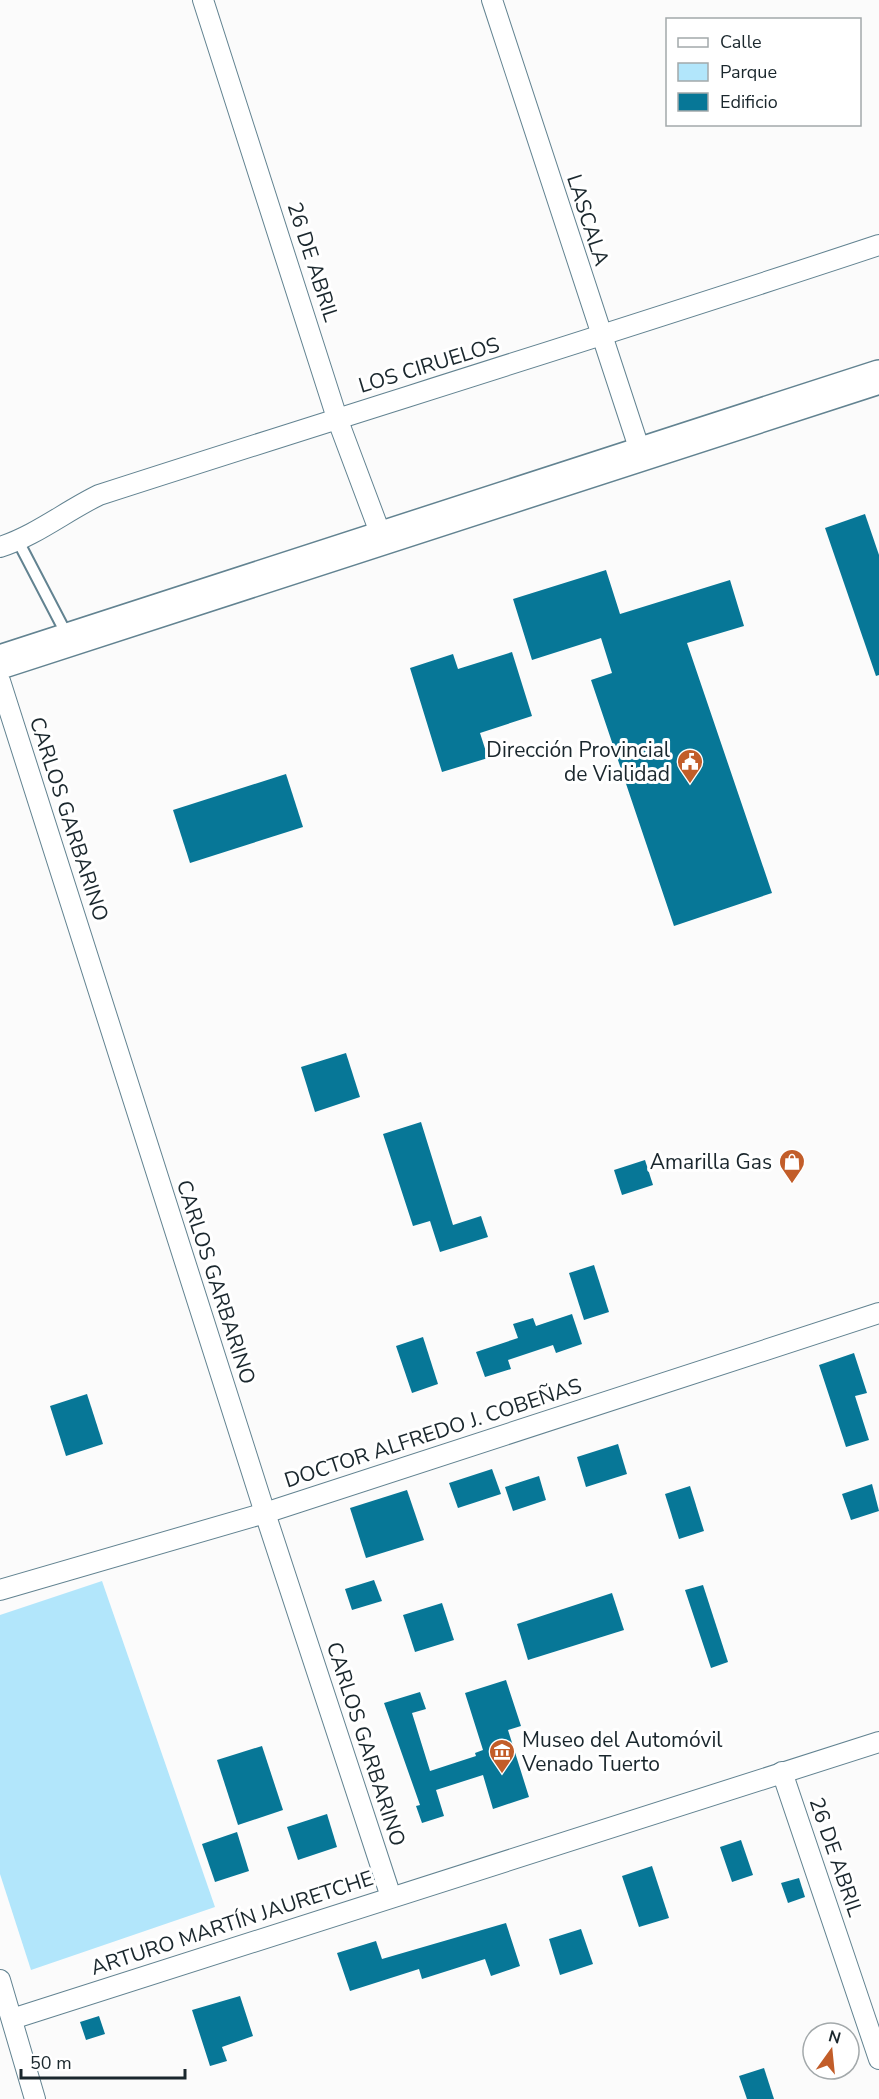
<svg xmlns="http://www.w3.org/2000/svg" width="879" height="2099" font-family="'Nunito Sans',sans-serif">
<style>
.green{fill:#b2e6fb}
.building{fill:#077797}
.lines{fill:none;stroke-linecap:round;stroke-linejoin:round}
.service-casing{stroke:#628391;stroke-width:14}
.minor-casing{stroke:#628391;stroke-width:22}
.trunk-casing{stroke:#628391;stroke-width:36}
.service{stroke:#fff;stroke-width:10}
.minor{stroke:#fff;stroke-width:20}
.trunk{stroke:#fff;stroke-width:33}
.labels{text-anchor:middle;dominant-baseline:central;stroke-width:6;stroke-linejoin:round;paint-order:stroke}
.street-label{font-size:21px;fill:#1a272d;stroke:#fff}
.poi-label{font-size:21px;fill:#1a272d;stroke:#fff;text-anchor:end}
</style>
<rect width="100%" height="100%" fill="#fbfbfb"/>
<polygon class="green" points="102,1581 215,1907 31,1970 0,1874 0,1615"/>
<g class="building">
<polygon points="865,514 879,555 879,675 876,676 825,528"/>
<polygon points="606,570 620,614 730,580 744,626 687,643 772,893 674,926 591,680 612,673 601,638 532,660 513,599"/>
<polygon points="512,652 532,716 480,733 488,758 442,772 410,668 453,654 458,669"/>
<polygon points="286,774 303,827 190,863 173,810"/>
<polygon points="346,1053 360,1097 315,1112 301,1067"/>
<polygon points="421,1122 453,1225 481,1216 488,1237 440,1252 430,1221 413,1226 383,1134"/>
<polygon points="645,1160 653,1185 622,1195 614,1170"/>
<polygon points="594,1265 609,1312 584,1320 569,1273"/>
<polygon points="572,1314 582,1344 556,1353 553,1345 508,1360 511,1369 485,1377 476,1352 518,1338 513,1324 533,1318 536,1326"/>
<polygon points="423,1337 438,1384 412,1393 396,1346"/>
<polygon points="854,1353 867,1393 855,1396 869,1440 846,1447 819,1365"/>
<polygon points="87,1394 103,1444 66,1456 50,1406"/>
<polygon points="618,1444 627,1474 586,1487 577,1457"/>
<polygon points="492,1469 501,1494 458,1508 449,1483"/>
<polygon points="539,1476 546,1500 513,1511 505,1487"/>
<polygon points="872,1484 879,1511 851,1520 842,1494"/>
<polygon points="690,1486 704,1531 679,1539 665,1494"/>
<polygon points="407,1490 424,1540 366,1558 350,1508"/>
<polygon points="374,1580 382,1601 352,1610 345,1589"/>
<polygon points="703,1585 728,1662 711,1668 685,1590"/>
<polygon points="612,1593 624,1630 528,1660 517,1624"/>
<polygon points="442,1603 454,1640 415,1652 403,1615"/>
<polygon points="506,1680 521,1726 508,1730 529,1797 493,1809 483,1775 436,1790 444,1816 422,1823 416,1806 420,1805 384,1703 420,1692 426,1709 412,1713 430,1771 476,1756 475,1753 483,1750 465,1693"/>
<polygon points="262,1746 283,1810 238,1825 217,1760"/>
<polygon points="327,1814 337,1847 298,1860 287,1827"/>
<polygon points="237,1832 249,1871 215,1882 202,1844"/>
<polygon points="741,1840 753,1875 732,1882 720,1847"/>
<polygon points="652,1866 669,1918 639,1927 622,1876"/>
<polygon points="799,1878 805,1897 788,1903 781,1883"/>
<polygon points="506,1923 520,1966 491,1976 485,1959 422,1979 419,1969 350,1991 337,1953 376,1941 382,1959"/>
<polygon points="581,1929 593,1964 560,1975 549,1939"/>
<polygon points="240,1996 253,2036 222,2047 227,2061 210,2066 192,2010"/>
<polygon points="99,2016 105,2034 86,2040 80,2022"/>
<polygon points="764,2068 774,2099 747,2099 739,2076"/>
</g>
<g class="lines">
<defs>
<polyline id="service" points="18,541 68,637"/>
<g id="minor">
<polyline points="203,0 337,418 382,538"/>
<polyline points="492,0 641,454"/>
<path d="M0,547c35,-11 66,-36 99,-52 260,-84 521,-164 780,-250"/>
<polyline points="0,681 265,1513 391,1897"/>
<polyline points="0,1590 265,1513 879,1313"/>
<polyline points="782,1772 879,2059"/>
<polyline points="0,1980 35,2099"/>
<polyline points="12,2019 879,1742"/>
</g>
<polyline id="trunk" points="0,662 879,377"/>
</defs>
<use href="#service" class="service-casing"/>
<use href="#minor" class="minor-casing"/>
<use href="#trunk" class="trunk-casing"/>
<use href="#service" class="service"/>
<use href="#minor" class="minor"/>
<use href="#trunk" class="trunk"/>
</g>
<defs>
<symbol id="civic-pin" viewBox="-11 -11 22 30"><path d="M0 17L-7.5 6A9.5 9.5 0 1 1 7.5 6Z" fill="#c25d29" stroke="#fff"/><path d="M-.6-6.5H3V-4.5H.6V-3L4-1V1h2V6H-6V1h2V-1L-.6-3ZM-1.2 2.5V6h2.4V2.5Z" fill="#fff"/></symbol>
<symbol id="shop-pin" viewBox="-11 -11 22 30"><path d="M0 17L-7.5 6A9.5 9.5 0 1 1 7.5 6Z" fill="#c25d29" stroke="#fff"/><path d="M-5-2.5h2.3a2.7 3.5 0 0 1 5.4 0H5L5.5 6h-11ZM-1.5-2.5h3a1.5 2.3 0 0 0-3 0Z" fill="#fff"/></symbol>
<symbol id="museum-pin" viewBox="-11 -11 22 30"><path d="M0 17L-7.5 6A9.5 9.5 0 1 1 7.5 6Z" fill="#c25d29" stroke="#fff"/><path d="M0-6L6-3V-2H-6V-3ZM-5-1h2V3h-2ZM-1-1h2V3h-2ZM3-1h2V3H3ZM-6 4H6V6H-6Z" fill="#fff"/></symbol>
</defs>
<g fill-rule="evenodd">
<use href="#civic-pin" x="675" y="747" width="30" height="40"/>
<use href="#shop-pin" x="777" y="1147" width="30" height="40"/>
<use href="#museum-pin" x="487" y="1737" width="30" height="40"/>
</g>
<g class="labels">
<g class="street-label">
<text transform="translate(588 220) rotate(72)">LASCALA</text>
<text transform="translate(313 262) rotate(72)">26 DE ABRIL</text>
<text transform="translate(429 365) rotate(-17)">LOS CIRUELOS</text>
<text transform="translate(69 819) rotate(72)">CARLOS GARBARINO</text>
<text transform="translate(216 1282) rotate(72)">CARLOS GARBARINO</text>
<text transform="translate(433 1433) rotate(-18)">DOCTOR ALFREDO J. COBEÑAS</text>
<text transform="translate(366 1744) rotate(72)">CARLOS GARBARINO</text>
<text transform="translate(836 1857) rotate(71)">26 DE ABRIL</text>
<text transform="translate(232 1923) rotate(-18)">ARTURO MARTÍN JAURETCHE</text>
</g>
<g class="poi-label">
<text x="670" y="750">Dirección Provincial<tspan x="670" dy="24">de Vialidad</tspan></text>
<text x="772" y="1162">Amarilla Gas</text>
<text x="522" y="1740" text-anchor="start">Museo del Automóvil<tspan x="522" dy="24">Venado Tuerto</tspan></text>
</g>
</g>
<rect x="666" y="18" width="195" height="108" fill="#ffffff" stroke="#a3a9ab" stroke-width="1.5"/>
<rect x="678" y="38" width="30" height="9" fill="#ffffff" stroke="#a3a9ab" stroke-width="1.5"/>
<text x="720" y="48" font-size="18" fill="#1a272d">Calle</text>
<rect x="678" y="63" width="30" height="18" fill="#b2e6fb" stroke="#a3a9ab" stroke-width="1.5"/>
<text x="720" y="78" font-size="18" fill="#1a272d">Parque</text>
<rect x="678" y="93" width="30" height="18" fill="#077797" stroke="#a3a9ab" stroke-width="1.5"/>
<text x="720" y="108" font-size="18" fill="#1a272d">Edificio</text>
<g transform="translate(831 2051) rotate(15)"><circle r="28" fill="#ffffff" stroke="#a3a9ab" stroke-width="1.5"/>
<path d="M0-4.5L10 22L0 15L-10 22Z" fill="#c25d29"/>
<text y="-9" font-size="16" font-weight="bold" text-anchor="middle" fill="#1a272d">N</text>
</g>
<path d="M21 2069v9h164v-9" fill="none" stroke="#1a272d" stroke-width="3"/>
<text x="30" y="2069" font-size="18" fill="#1a272d" stroke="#ffffff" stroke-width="4.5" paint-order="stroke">50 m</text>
</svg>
